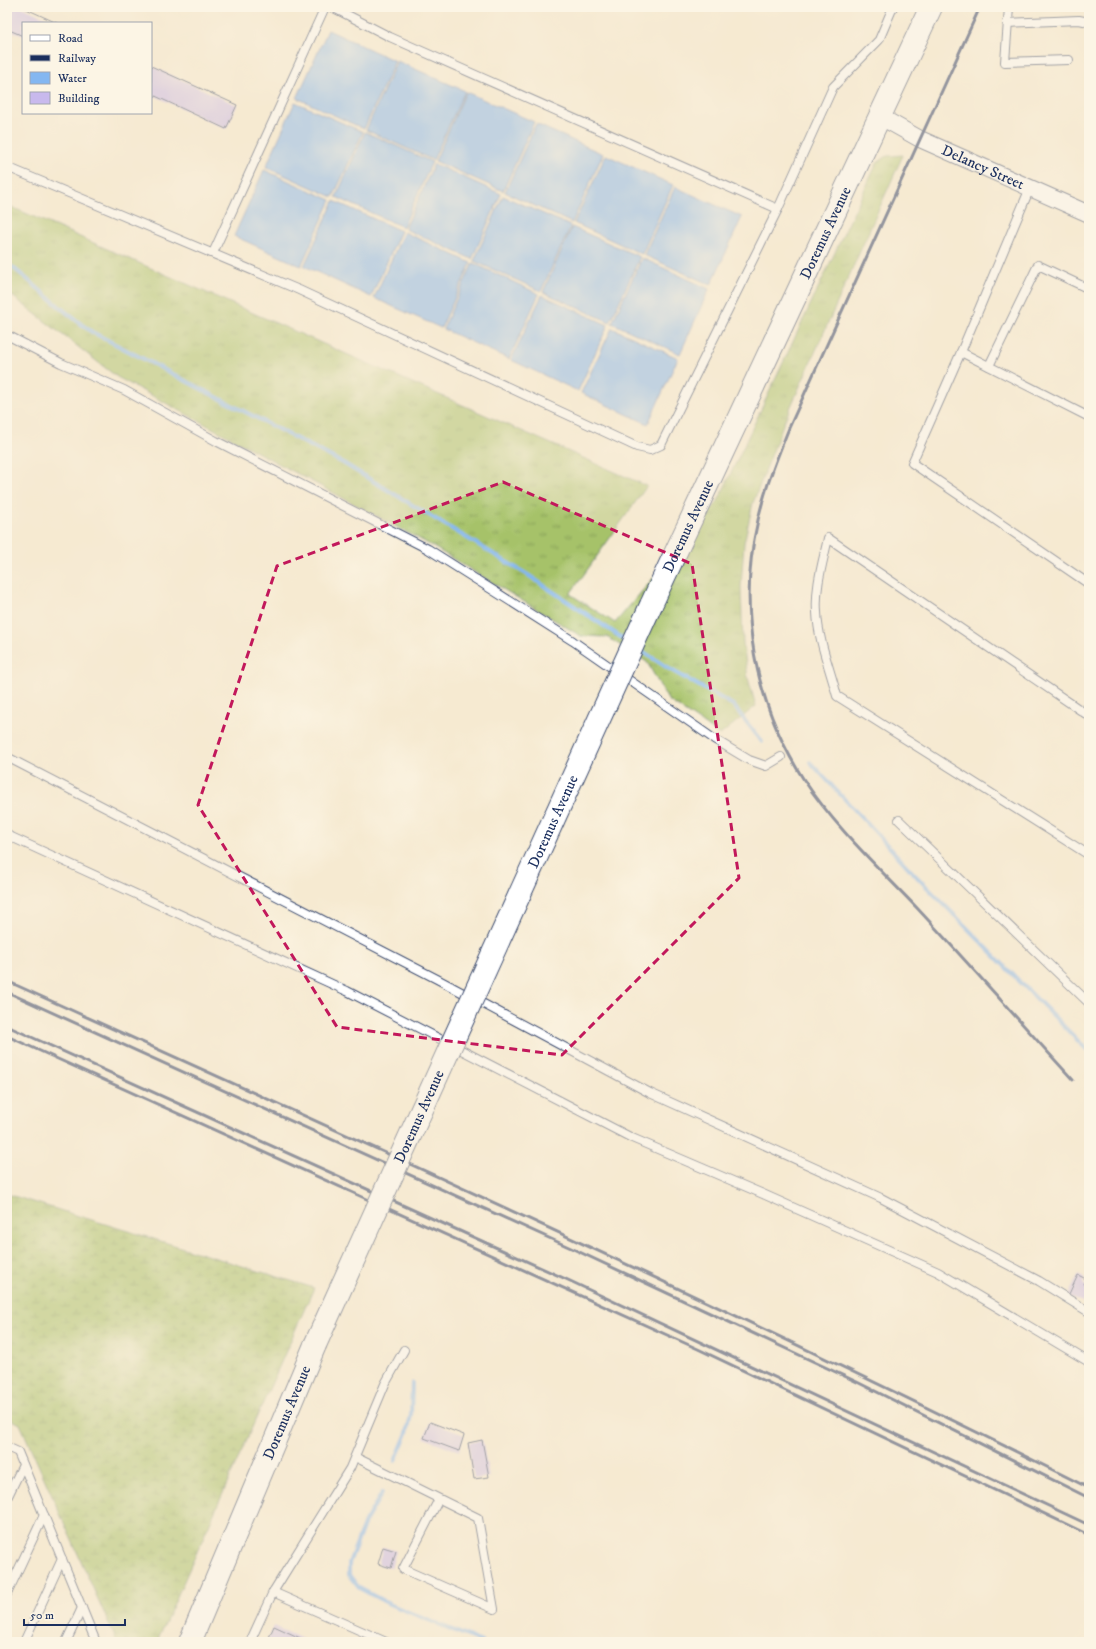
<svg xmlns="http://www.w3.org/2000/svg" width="1096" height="1649" font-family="'IM FELL DW Pica',serif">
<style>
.grass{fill:url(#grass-tufts);stroke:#607864}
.wetland{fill:url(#wetland-marsh);stroke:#607864}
.water{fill:#84b7f1;stroke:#5073a8}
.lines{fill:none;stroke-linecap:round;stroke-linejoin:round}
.stream{stroke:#84b7f1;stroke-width:4}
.building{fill:#c8b9ed}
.lane-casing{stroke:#3c4b6f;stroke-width:10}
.street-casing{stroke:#3c4b6f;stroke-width:18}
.secondary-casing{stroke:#3c4b6f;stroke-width:24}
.lane{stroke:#fff;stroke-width:8}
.street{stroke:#fff;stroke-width:16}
.secondary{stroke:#fff;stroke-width:22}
.rail{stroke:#1b2f5e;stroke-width:3}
.secondary-bridge-casing{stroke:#3c4b6f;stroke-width:24;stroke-linecap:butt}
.secondary-bridge{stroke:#fff;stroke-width:22}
.marked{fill:none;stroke:#c2185b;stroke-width:3;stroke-dasharray:8 5;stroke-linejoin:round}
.labels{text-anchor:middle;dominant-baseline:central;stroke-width:3;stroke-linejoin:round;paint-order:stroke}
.street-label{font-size:15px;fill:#1b2f5e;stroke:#fcf5e5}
</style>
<defs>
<pattern id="grass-tufts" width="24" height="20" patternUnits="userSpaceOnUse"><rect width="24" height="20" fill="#a6c269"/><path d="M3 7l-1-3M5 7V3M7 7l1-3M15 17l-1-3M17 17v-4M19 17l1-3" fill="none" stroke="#869e5a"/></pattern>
<pattern id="wetland-marsh" width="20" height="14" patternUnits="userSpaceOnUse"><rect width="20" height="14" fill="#a6c269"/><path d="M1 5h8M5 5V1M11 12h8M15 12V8" fill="none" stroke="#869e5a"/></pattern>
</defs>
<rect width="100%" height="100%" fill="#fcf5e5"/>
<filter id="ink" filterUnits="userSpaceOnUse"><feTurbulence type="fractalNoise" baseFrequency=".025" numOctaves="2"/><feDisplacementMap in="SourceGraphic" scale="8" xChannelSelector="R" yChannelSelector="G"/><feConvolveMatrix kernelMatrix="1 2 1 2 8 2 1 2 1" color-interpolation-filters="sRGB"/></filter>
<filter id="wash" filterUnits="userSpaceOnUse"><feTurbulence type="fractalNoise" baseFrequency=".012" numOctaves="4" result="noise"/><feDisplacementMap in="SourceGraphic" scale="16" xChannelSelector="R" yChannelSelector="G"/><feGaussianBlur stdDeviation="0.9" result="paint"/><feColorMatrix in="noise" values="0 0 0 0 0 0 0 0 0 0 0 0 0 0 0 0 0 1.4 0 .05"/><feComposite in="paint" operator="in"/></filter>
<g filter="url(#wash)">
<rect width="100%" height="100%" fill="#f6ead1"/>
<polygon class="grass" points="903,155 784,422 753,503 744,543 741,587 743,643 748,678 756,706 720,735 668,700 647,662 607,637 581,636 425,542 117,377 7,292 7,205 647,486 570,594 615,623 717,503 877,163 887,156"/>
<polygon class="wetland" points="7,1194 314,1288 157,1642 117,1642 20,1424 7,1417"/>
<g class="water">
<polygon points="328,30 395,61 364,129 297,98"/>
<polygon points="397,61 465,91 433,160 366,130"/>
<polygon points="466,92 534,122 503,191 435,161"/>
<polygon points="295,102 363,132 333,197 266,167"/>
<polygon points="536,124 603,154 572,223 505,192"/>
<polygon points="365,132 432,162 403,227 336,197"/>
<polygon points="606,155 673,185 642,254 574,223"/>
<polygon points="434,164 501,194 472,259 405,229"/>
<polygon points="264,170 331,200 301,266 234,236"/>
<polygon points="675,187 742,217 711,285 644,255"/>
<polygon points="503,196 571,226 541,291 474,261"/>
<polygon points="334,201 401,231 371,297 304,266"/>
<polygon points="572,227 640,257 610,322 543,292"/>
<polygon points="404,232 471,263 441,328 374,298"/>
<polygon points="642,258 709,289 680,354 612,323"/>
<polygon points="473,263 539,294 509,359 443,329"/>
<polygon points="542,295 608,325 578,391 511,360"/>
<polygon points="612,328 678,358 648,424 581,393"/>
</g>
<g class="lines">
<g class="stream">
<path d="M7,263c29,22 55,48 85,69l251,131 185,112 100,67"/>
<polyline points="639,649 671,670 733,705 762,742"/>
<polyline points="810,762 918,878 1089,1052"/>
<polyline points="395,1461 407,1433 411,1415 412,1383"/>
<polyline points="382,1493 365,1522 349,1563 349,1575 359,1588 389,1604 482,1642"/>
</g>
</g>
<g id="blocks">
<g class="building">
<polygon points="7,7 22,7 57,23 23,23 23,36 7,29"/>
<polygon points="151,66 237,105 226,129 151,94"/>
<polygon points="1078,1275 1086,1279 1083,1284 1089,1287 1089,1306 1068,1296"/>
<polygon points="430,1422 464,1435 459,1451 424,1438"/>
<polygon points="482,1440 489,1477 474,1479 468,1443"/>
<polygon points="383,1547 396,1551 391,1568 378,1564"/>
<polygon points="274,1626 309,1642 267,1642"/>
</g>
</g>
</g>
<g filter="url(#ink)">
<use href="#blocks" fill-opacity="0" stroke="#3c4b6f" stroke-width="1"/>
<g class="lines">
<defs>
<g id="lane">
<polyline points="332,7 390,37 778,209"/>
<polyline points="1009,7 1005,62 1069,60"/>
<polyline points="1007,23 1079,20 1089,22"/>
<polyline points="7,167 299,290 637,447 650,450 661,445 778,209 833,87 879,40 893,7"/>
<polyline points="213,253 325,7"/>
<polyline points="7,335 61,363 124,390 216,441 428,549 573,641 714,739 749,760 766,766 781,757"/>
<polyline points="961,352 1030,188"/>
<polyline points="989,366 1038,265 1089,289"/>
<polyline points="1089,417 961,352 912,463 1089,584"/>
<path d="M1089,716l-261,-178c-5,24 -13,49 -11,74 1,28 13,57 20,84l252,159"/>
<polyline points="7,757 437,979 650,1093 881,1198 1039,1281 1089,1312"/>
<polyline points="899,820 1089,1003"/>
<polyline points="7,835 347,991 632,1138 763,1194 938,1272 1089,1362"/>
<polyline points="7,1447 18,1452 96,1642"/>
<polyline points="355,1457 478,1518 494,1609 403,1569 439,1499"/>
<polyline points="7,1498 23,1465"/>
<polyline points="273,1592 350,1468 385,1384 404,1350"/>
<polyline points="7,1594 44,1515"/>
<polyline points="24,1642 62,1559"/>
<polyline points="66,1642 82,1608"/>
<polyline points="250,1642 273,1592 386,1642"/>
</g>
<g id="street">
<path id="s1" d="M879,116l41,23 169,75"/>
</g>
<g id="secondary">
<path id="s2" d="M651,605l280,-598"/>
<path id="s3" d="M190,1642l125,-297"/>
</g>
</defs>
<use href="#lane" class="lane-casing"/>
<use href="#street" class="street-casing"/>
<use href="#secondary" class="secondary-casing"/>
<use href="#lane" class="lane"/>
<use href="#street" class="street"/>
<use href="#secondary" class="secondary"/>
<g class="rail">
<path d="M980,7l-191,421c-12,30 -24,60 -31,92 -21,89 -4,183 46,260 31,47 74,87 113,128 53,57 104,115 156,172"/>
<path d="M7,981c363,164 726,328 1082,507"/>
<polyline points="7,992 571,1248 857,1382 1089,1498"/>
<polyline points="7,1026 568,1280 1089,1525"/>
<polyline points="7,1036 698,1349 1089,1535"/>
</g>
<defs>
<g id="secondary-bridge">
<path id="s4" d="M315,1345l336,-740"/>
</g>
</defs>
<use href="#secondary-bridge" class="secondary-bridge-casing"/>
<use href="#secondary-bridge" class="secondary-bridge"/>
</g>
</g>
<path d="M0 0H1096V1649H0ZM503,482l189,82 47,314 -177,177 -225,-28 -139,-222 79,-239z" fill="#f6ead1" fill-opacity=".55" fill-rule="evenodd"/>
<path class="marked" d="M503,482l189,82 47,314 -177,177 -225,-28 -139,-222 79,-239z"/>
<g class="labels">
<g class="street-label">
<text stroke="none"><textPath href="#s1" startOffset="116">Delancy Street</textPath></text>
<text stroke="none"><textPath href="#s2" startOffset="411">Doremus Avenue</textPath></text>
<text stroke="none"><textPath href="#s2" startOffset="87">Doremus Avenue</textPath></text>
<text stroke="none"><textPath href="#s4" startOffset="575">Doremus Avenue</textPath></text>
<text stroke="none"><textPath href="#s4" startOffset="251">Doremus Avenue</textPath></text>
<text stroke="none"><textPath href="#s3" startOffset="249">Doremus Avenue</textPath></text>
</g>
</g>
<rect width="1096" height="1649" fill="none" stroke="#fcf5e5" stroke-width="24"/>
<rect x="22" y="22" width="130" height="92" fill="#fcf5e5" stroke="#a2a6af"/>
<rect x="30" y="35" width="20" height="6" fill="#ffffff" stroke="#a2a6af"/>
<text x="58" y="42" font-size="12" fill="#1b2f5e">Road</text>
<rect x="30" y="55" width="20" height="6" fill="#1b2f5e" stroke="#a2a6af"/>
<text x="58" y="62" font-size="12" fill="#1b2f5e">Railway</text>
<rect x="30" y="72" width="20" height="12" fill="#84b7f1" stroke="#a2a6af"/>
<text x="58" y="82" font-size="12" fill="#1b2f5e">Water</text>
<rect x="30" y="92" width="20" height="12" fill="#c8b9ed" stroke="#a2a6af"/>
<text x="58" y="102" font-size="12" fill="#1b2f5e">Building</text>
<path d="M24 1619v6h101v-6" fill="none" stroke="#1b2f5e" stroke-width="2"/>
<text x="30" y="1619" font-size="12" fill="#1b2f5e" stroke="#fcf5e5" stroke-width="3" paint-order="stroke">50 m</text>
</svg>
